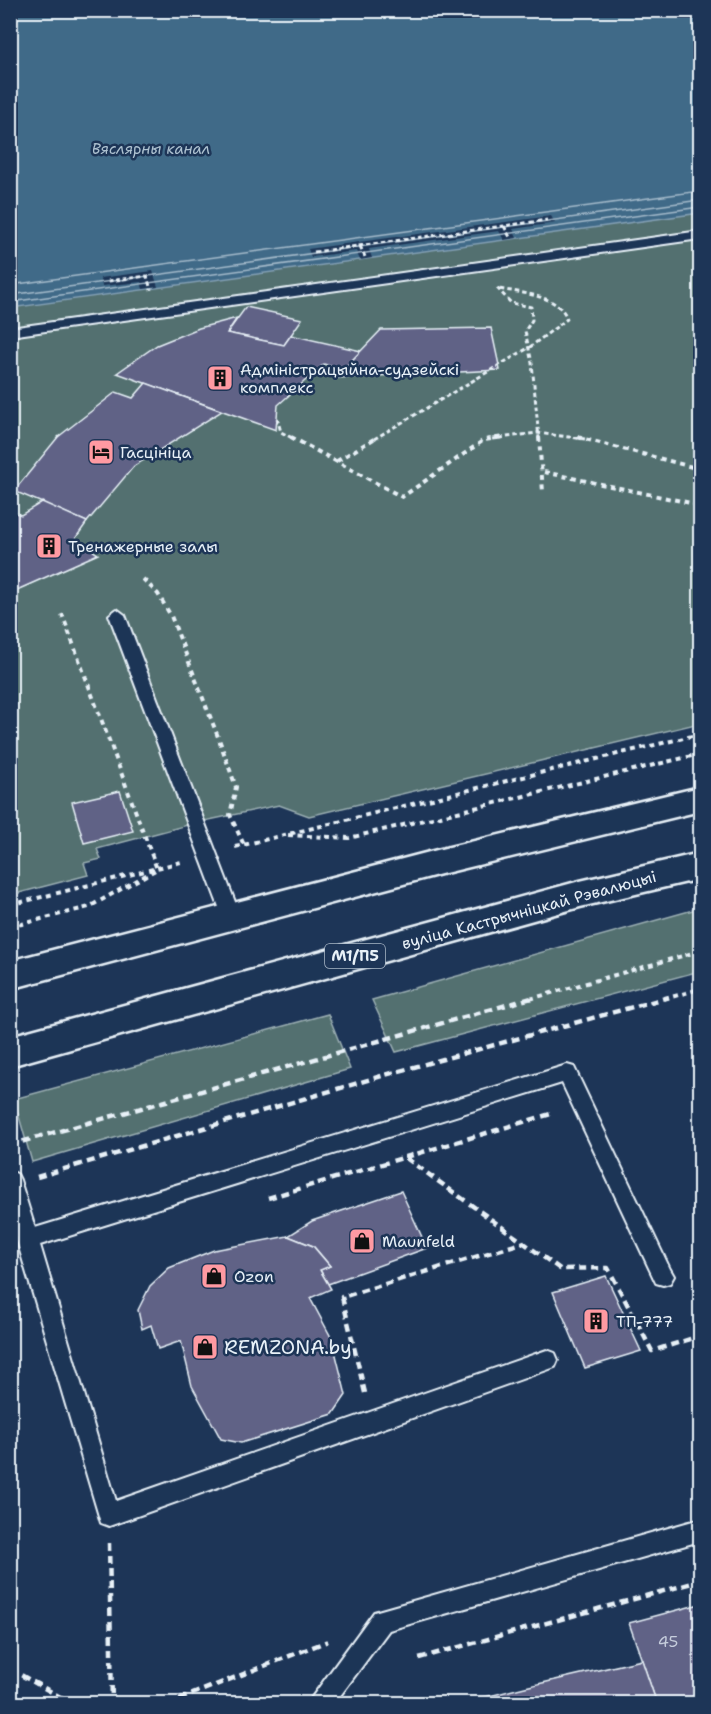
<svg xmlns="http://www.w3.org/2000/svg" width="711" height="1714" font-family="'Shantell Sans',sans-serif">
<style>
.green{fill:#52706f;stroke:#9db0b4;stroke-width:1.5}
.water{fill:#416a88;stroke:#84a0b5;stroke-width:1.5}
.pier{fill:#1d3557}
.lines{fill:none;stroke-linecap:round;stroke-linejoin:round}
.shore{stroke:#a5bbcb;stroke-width:1.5}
.building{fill:#616286;stroke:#e8f1f8;stroke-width:1.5}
.lane-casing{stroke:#e8f1f8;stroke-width:4}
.highway-casing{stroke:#e8f1f8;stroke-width:5}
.path-far2{stroke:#e8f1f8;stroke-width:3;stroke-dasharray:4.5 3;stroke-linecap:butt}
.path-far1{stroke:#e8f1f8;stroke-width:4;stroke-dasharray:5 4.5;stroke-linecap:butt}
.path{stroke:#e8f1f8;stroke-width:4.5;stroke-dasharray:8 5;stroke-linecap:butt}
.lane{fill:#1d3557;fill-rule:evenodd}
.highway{fill:#1d3557;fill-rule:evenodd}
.labels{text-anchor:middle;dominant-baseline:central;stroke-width:5;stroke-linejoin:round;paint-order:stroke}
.far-water-label{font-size:15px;font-style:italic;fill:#aec2d1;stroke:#1d3557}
.shield{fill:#1d3557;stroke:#abb9c8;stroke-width:1.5}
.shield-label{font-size:15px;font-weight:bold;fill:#e8f1f8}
.poi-label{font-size:16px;fill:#e8f1f8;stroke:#1d3557;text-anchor:start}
.street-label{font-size:16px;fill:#e8f1f8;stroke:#1d3557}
.near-number-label{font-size:16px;fill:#c6cddc}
.near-poi-label{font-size:20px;fill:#e8f1f8;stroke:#1d3557;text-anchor:start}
</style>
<rect width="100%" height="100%" fill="#1d3557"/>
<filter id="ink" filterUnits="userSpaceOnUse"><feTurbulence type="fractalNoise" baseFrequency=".0167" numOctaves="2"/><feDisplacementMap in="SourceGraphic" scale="12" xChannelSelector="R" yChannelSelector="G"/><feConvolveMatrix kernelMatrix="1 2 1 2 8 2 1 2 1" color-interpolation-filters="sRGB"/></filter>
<g filter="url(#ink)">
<g class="green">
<polygon points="11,11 700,11 700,723 309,816 279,805 195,823 97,849 101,859 84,863 88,875 11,895"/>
<polygon points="700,908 700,971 396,1052 372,1000"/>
<polygon points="328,1014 350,1069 32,1162 14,1099"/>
</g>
<polygon class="water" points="10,11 700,11 700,213 11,308"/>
<g class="pier">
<polygon points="551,216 555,223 513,229 517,238 504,240 499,231 369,249 372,258 360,260 356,251 311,257 308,249"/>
<polygon points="153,271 158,287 143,289 141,282 102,286 100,278"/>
</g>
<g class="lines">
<g class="shore">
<polyline points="10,285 700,191"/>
<polyline points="10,295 700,200"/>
<polyline points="10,302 700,207"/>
</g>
</g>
<g class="building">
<polygon points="246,307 302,319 284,345 227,333"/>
<polygon points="237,318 227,333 284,345 291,335 361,351 343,370 324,364 278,405 276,430 117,373 157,345 199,328"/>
<polygon points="491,328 500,370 335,378 381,330"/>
<polygon points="146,383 222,411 134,466 87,522 14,491 58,437 116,392 133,398"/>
<polygon points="42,502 87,522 75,539 98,554 10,593 10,511 21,515"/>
<polygon points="120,791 133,831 84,843 72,802"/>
<polygon points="401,1191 427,1248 328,1284 320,1270 330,1266 313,1246 288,1236 312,1221"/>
<polygon points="288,1236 313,1246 330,1266 320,1270 331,1289 310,1298 332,1339 346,1395 333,1414 241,1443 221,1439 192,1386 181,1341 158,1349 151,1325 142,1329 138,1310 150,1286 169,1268 214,1250"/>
<polygon points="606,1276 641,1351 585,1368 553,1292"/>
<polygon points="700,1604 700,1704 657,1704 629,1623"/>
<polygon points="642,1660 657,1704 458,1704 525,1687"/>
</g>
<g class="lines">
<defs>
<g id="lane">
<polygon points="700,231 700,239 10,336 10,328"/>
<polygon points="117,609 125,615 240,915 238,920 231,922 224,920 222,915 109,615"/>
<polygon points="567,1065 574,1067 670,1269 674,1276 670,1283 663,1285 656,1283 562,1083 40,1245 116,1501 547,1350 555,1353 558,1360 555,1367 547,1370 109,1526 101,1523 10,1217 10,1171 17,1174 20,1180 35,1228"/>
<polygon points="700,1519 700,1541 389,1630 334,1704 307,1704 374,1612"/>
</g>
<g id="highway">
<polygon points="700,787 700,811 441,874 10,989 10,961 441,849"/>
<polygon points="700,853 700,879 580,907 10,1066 10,1036 580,881"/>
</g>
</defs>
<use href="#lane" class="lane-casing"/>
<use href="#highway" class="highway-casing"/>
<g class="path-far2">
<polyline points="504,226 511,239"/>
<polyline points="360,246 366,259"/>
<polyline points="314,252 547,220"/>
<polyline points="108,281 147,276 151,290"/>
<polyline points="497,288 511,303 531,307 532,320 525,331 532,363 539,439"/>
<polyline points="277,418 281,432 294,439"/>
<path d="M374,439l156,-92 37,-28c-7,-24 -47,-26 -68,-30"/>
<polyline points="492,439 537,433 585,439"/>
</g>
<g class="path-far1">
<polyline points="291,437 402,497 484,440 504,437"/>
<polyline points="539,437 543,492"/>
<polyline points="577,437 700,469"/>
<polyline points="337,461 377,437"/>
<polyline points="544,472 700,505"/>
<polyline points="143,579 158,594 171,616 220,742 236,787 230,815 244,845"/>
<polyline points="288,835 349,838 700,754"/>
<polyline points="235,847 700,734"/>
<polyline points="10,905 181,862"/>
<polyline points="10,927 89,907 157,869 62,614"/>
<polyline points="530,999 700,951"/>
<polyline points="664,999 700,989"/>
</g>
<g class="path">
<polyline points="10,1145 535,997"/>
<polyline points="406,1158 560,1269 608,1268 652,1351 700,1336"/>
<polyline points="37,1177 385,1075 669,997"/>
<polyline points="268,1198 554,1113"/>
<polyline points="365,1393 342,1297 525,1242"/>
<polyline points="109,1543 112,1704"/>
<polyline points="419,1658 700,1581"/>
<polyline points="10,1669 73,1704"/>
<polyline points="167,1704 328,1641"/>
</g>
<use href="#lane" class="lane"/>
<use href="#highway" class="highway"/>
</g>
</g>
<defs>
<symbol id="building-square" viewBox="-11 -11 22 22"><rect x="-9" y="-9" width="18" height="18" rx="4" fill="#ff9aa2" stroke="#1d3557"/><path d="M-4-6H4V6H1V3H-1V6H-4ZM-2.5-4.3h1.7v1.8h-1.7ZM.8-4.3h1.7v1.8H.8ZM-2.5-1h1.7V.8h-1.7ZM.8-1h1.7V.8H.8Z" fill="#111"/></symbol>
<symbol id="hotel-square" viewBox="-11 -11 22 22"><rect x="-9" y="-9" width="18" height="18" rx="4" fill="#ff9aa2" stroke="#1d3557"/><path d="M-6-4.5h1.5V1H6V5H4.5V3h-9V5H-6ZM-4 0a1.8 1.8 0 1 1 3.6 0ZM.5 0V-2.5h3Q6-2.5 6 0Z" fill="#111"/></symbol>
<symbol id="shop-square" viewBox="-11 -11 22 22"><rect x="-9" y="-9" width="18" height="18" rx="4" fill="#ff9aa2" stroke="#1d3557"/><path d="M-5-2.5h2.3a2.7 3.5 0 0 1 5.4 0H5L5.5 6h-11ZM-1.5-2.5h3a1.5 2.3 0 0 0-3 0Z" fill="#111"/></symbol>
</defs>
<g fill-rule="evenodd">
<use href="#building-square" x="205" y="363" width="30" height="30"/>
<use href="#hotel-square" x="86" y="437" width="30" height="30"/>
<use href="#building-square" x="34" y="531" width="30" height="30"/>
<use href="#shop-square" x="347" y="1226" width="30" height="30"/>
<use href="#shop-square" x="199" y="1261" width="30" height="30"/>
<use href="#building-square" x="581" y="1306" width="30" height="30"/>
<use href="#shop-square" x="190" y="1332" width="30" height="30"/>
</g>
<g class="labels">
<g class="far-water-label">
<text x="151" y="149">Вяслярны канал</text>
</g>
<rect class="shield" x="325" y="944" width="60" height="24" rx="4.5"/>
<g class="shield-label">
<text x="355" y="956">М1/П5</text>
</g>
<g class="poi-label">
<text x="240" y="369">Адміністрацыйна-судзейскі<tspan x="240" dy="18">комплекс</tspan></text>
<text x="120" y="452">Гасцініца</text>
<text x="68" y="546">Тренажерные залы</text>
<text x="382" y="1241">Maunfeld</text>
<text x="234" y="1276">Ozon</text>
<text x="616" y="1321">ТП-777</text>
</g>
<g class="street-label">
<text transform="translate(529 910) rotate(-15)">вуліца Кастрычніцкай Рэвалюцыі</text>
</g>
<g class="near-number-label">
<text x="668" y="1641">45</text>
</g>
<g class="near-poi-label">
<text x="224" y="1347">REMZONA.by</text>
</g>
</g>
<rect width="711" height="1714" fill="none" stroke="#1d3557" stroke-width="36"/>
<rect x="18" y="18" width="675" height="1678" fill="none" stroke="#e8f1f8" stroke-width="2" filter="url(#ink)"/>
</svg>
